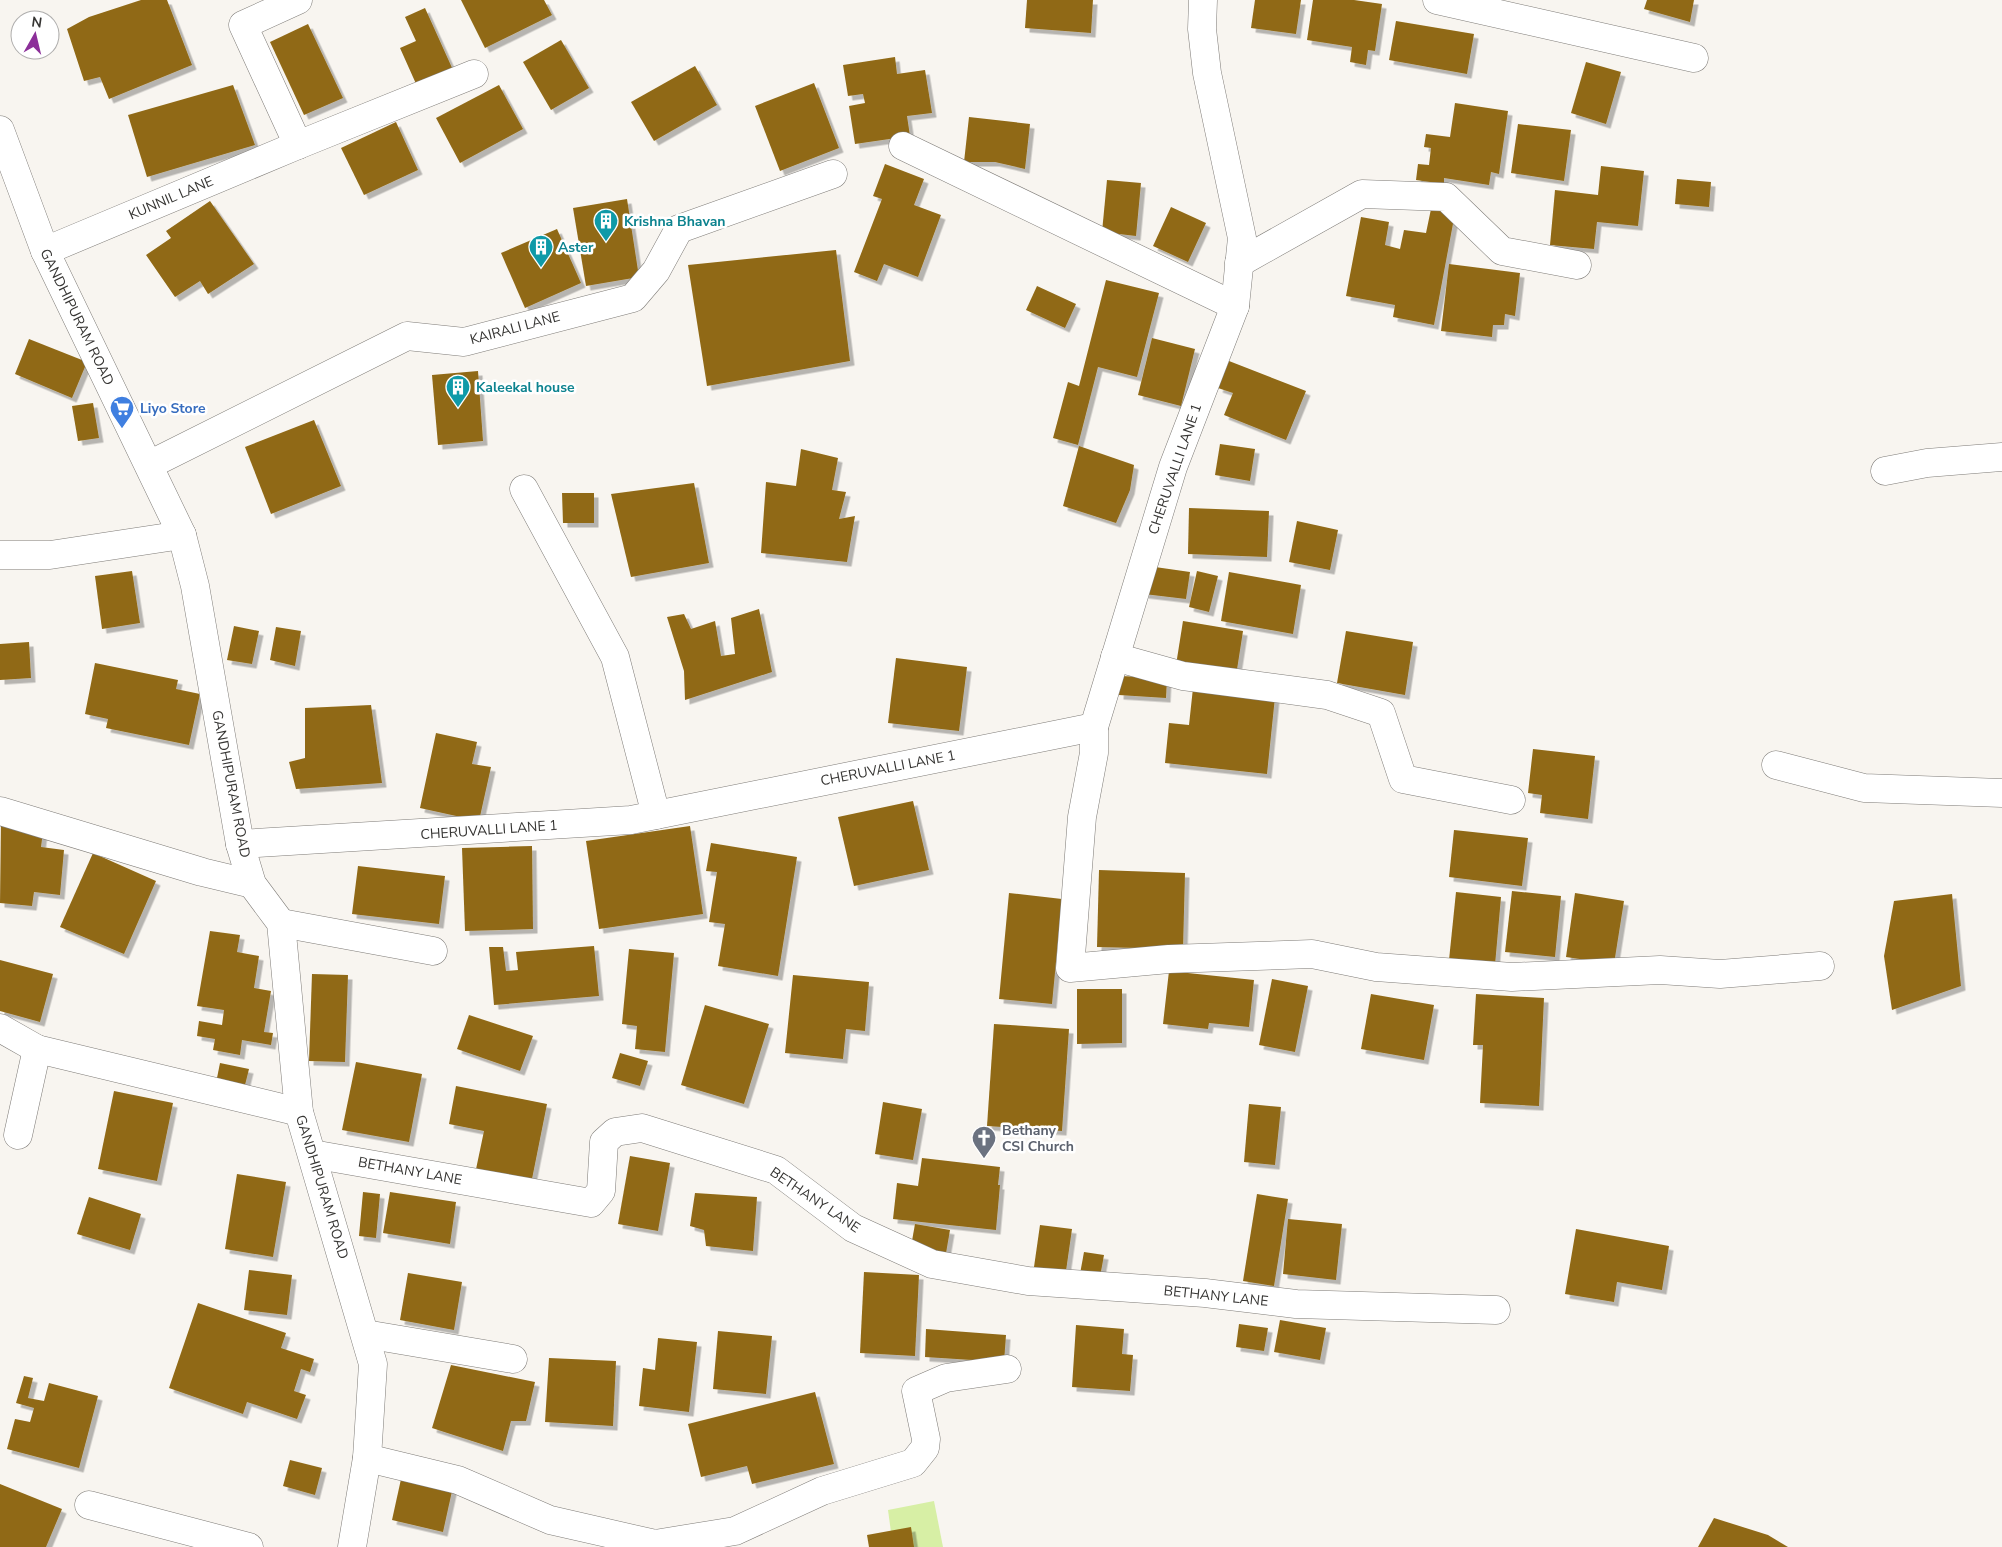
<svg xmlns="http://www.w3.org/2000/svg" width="2002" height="1547" font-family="'Nunito Sans',sans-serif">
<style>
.green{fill:#d7efa5}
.building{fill:#906915;filter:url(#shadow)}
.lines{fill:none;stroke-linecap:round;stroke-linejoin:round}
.minor-casing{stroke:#7f7c78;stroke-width:29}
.minor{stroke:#fff;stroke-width:28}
.labels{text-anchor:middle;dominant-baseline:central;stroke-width:5;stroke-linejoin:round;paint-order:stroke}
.street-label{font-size:14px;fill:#363533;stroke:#fff}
.culture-label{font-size:14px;font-weight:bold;fill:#0d838f;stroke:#fff;text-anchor:start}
.shop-label{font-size:14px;font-weight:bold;fill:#366cbe;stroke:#fff;text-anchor:start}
.worship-label{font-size:14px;font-weight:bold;fill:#5b616d;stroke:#fff;text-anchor:start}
</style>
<defs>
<filter id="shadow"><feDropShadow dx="4.5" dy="4.5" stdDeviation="0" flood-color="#0004"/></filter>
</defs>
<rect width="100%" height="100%" fill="#f8f5f0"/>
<polygon class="green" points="934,1501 943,1547 893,1547 888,1510"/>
<g class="building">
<polygon points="141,0 167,0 192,65 109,99 100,77 84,81 67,29 89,17"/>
<polygon points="461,0 544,0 552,15 485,48"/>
<polygon points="1027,0 1093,0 1091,33 1025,28"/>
<polygon points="1255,0 1301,0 1296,34 1251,28"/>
<polygon points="1313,0 1354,0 1382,4 1375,51 1368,50 1366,65 1350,62 1352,47 1307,40"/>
<polygon points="1647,0 1694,0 1690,22 1644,9"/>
<polygon points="425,8 453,70 417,86 400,48 416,41 405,17"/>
<polygon points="1396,21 1474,34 1467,74 1389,60"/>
<polygon points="308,24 343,98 304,115 270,42"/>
<polygon points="561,40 589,88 551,110 523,62"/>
<polygon points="895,57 897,74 925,70 932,113 907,116 910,136 855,144 849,106 865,103 863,94 848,96 843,65"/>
<polygon points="1586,62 1621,72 1606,124 1571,113"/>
<polygon points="695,66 717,105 654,141 631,102"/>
<polygon points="814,83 839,148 780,171 755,106"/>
<polygon points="233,85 255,145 147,177 128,115"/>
<polygon points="499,85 523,129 460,163 436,118"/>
<polygon points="1455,103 1508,111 1499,174 1491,172 1489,185 1444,178 1444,184 1416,180 1418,164 1429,165 1431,148 1424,147 1426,134 1450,137"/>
<polygon points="969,117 1030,124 1025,169 995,162 964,162"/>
<polygon points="396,122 418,170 364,195 341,148"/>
<polygon points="1518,124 1571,130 1564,181 1511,173"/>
<polygon points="885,164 924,179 914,205 941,215 918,277 884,264 877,281 854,272 882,199 873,196"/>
<polygon points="1601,166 1644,171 1638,226 1597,222 1594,249 1550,245 1555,190 1598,195"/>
<polygon points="1677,179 1711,182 1709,207 1675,204"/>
<polygon points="1107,180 1141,183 1136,236 1102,232"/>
<polygon points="627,199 639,277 586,286 573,208"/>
<polygon points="210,201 254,264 208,294 200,281 175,297 146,255 171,238 166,231"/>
<polygon points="1171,207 1206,223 1188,262 1153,246"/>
<polygon points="1431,209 1455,213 1434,325 1393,317 1395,305 1346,296 1361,217 1389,222 1385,245 1400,249 1404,230 1426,233"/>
<polygon points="557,229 581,283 525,308 501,253"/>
<polygon points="836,250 850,361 707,386 688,265"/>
<polygon points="1449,264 1520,273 1515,316 1505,314 1504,325 1493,325 1492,337 1441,331"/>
<polygon points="1106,280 1159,293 1137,377 1098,367 1078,445 1053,438 1068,382 1079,386"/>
<polygon points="1037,286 1076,304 1065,328 1026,310"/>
<polygon points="1152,338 1195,349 1181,406 1138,395"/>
<polygon points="29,339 87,362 72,398 15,374"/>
<polygon points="1229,361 1306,391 1286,440 1224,415 1233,393 1218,388"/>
<polygon points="478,371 483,441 438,445 432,375"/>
<polygon points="93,403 99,438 78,441 72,406"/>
<polygon points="314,420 341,486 271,514 245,447"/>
<polygon points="1220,444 1255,449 1250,481 1215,475"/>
<polygon points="1079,446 1134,465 1130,490 1116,523 1063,506"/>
<polygon points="801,449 838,458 832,490 846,492 839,519 855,516 847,562 761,553 766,482 796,486"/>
<polygon points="694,483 709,563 631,577 611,494"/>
<polygon points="562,493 594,493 594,523 563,523"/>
<polygon points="1189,508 1269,511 1267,557 1188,554"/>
<polygon points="1297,521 1338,530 1330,570 1289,562"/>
<polygon points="1148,566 1190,572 1186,599 1144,594"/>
<polygon points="132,571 140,623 102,629 95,576"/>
<polygon points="1197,571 1218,576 1209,612 1189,607"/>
<polygon points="1229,572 1301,585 1293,634 1221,621"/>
<polygon points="759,609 772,672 685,700 684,671 667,617 684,614 691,629 715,621 721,656 735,654 731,618"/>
<polygon points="1183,621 1243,631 1236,676 1176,665"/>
<polygon points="234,626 259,631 252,664 227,660"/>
<polygon points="276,627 301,631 295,666 270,660"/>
<polygon points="1346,631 1413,642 1405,695 1337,683"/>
<polygon points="29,642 31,678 0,680 0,644"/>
<polygon points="896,658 967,667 959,731 888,723"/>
<polygon points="95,663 178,680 176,689 200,694 189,745 106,728 108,719 85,714"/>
<polygon points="1120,676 1167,678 1166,698 1119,695"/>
<polygon points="1193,688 1275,697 1267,774 1165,763 1169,723 1189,725"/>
<polygon points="371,705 382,783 296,789 289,762 305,758 305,708"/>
<polygon points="436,733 477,742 472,764 491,767 479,821 420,808"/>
<polygon points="1533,749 1595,756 1588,819 1540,813 1542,795 1528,793"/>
<polygon points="913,801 929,870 854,886 838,817"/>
<polygon points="1,820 44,824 41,847 64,850 60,895 34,892 32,906 0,903"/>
<polygon points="690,826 703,914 599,929 586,841"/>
<polygon points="1454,830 1528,838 1522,886 1449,877"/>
<polygon points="711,843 797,857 778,976 718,966 725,924 709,922 717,872 706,871"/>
<polygon points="532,846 533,929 465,931 462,848"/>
<polygon points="93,853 156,881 124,954 60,927"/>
<polygon points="358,866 445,876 439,924 352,914"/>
<polygon points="1099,870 1185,873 1183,949 1097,947"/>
<polygon points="1512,891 1561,896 1555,957 1505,952"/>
<polygon points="1456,892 1501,897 1495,965 1449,960"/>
<polygon points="1009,893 1062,899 1052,1004 999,999"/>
<polygon points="1575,893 1624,901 1614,964 1566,957"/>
<polygon points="1952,894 1961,986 1892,1010 1884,956 1894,901"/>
<polygon points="210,931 240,935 237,952 259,956 254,988 271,991 264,1032 273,1033 271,1045 242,1040 240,1055 213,1050 215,1039 197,1036 199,1021 222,1025 224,1010 197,1006"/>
<polygon points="594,946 599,996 494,1005 489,947 503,947 506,971 518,970 516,952"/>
<polygon points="629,949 674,953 665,1052 635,1049 637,1026 622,1024"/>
<polygon points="0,960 53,974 40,1022 0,1011"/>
<polygon points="1169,971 1254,980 1249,1027 1209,1023 1208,1029 1163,1024"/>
<polygon points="312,974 348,975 345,1062 309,1061"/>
<polygon points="793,975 869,982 865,1031 846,1029 843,1059 785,1053"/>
<polygon points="1272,979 1308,986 1295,1052 1259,1045"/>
<polygon points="1077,989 1122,989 1122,1043 1077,1044"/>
<polygon points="1371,994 1434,1005 1424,1060 1361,1049"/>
<polygon points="1476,994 1544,998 1539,1106 1480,1103 1483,1045 1473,1045"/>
<polygon points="705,1005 769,1024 744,1104 681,1085"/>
<polygon points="469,1015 533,1036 520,1071 457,1049"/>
<polygon points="994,1024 1069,1029 1062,1131 987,1126"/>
<polygon points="620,1053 648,1061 640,1086 612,1078"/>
<polygon points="356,1062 422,1074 409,1142 342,1130"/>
<polygon points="220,1063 249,1069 245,1085 217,1078"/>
<polygon points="456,1086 547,1104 531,1184 475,1174 484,1131 449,1124"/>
<polygon points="114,1091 173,1103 157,1181 98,1169"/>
<polygon points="883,1102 922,1109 913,1160 875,1154"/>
<polygon points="1249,1104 1281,1107 1275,1165 1244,1162"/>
<polygon points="630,1156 670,1163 658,1231 618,1224"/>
<polygon points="922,1158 1000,1167 998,1185 1000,1185 996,1230 893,1219 897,1183 918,1186"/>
<polygon points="237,1174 286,1182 273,1257 225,1249"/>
<polygon points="363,1192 380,1194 376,1238 359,1236"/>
<polygon points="390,1192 456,1202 450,1244 383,1233"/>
<polygon points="695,1193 757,1197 753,1251 706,1246 704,1230 690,1226"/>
<polygon points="1257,1194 1288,1199 1274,1286 1243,1281"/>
<polygon points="89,1197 141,1214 130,1250 77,1234"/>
<polygon points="1288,1219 1342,1224 1336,1280 1283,1274"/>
<polygon points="915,1224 950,1230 945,1259 910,1252"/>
<polygon points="1040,1225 1072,1229 1065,1278 1033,1274"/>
<polygon points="1576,1229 1669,1246 1662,1290 1617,1282 1614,1302 1565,1294"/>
<polygon points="1084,1252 1104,1255 1100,1277 1080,1274"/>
<polygon points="249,1270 292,1275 287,1315 244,1310"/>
<polygon points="864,1272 919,1275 915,1356 860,1353"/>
<polygon points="408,1273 462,1282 454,1330 400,1320"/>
<polygon points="198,1303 286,1333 281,1348 314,1359 310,1372 301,1369 294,1391 306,1395 297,1419 247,1402 243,1414 169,1388"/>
<polygon points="1280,1320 1326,1328 1320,1360 1274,1352"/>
<polygon points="1239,1324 1268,1328 1264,1351 1236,1347"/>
<polygon points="1076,1325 1124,1329 1122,1354 1133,1355 1130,1391 1072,1387"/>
<polygon points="926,1329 1006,1335 1004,1362 925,1357"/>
<polygon points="718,1331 772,1336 766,1394 713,1389"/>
<polygon points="658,1338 697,1342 689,1412 639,1406 643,1368 655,1370"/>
<polygon points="549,1358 616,1361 613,1426 545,1422"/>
<polygon points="451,1365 535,1382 526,1421 511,1421 503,1451 432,1428"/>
<polygon points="24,1376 33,1378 28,1398 44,1401 49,1383 98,1396 79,1468 7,1449 15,1419 30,1422 34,1408 16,1403"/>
<polygon points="815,1392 834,1464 752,1484 747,1466 701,1477 688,1424"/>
<polygon points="290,1460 322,1468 315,1495 283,1486"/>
<polygon points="403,1470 454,1482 443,1532 392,1520"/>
<polygon points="0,1484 62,1509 46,1547 0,1547"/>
<polygon points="1714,1518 1768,1535 1788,1547 1698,1547"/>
<polygon points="911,1527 914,1547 869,1547 867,1535"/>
</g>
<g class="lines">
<defs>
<g id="minor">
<polyline points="1203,0 1202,29 1207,73 1242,238 1235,306"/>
<polyline points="1437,0 1694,58"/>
<polyline points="0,130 45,251 182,535 195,586 240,844 252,884 281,923 299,1112 373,1364 367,1458 352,1547"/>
<polyline points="298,145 243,25 298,0"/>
<polyline points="45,251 298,145 474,74"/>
<polyline points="1239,263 1362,194 1446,197 1502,251 1577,265"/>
<polyline points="149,465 407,336 464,342 633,298 656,271 679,229 833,174"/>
<polyline points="1885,471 1927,463 2002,457"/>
<polyline points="524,489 615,657 656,815"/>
<polyline points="0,555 50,555 182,535"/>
<polyline points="1115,657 1183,676 1327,695 1381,713 1403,779 1511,800"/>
<polyline points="1094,727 1094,753 1082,817 1070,968 1169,959 1312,954 1376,967 1512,977 1660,970 1720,974 1820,966"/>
<polyline points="1776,765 1864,788 2002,793"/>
<polyline points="0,811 202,872 252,884"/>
<polyline points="240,844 631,820 1094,727 1173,467 1235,306 903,146"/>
<polyline points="281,923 433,951"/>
<polyline points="0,1028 37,1049 299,1112"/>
<polyline points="18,1135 37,1049"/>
<polyline points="312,1154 591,1203 601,1191 604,1142 615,1132 642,1128 776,1170 853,1228 932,1264 1028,1281 1205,1293 1296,1304 1496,1310"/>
<polyline points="365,1334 513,1359"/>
<polyline points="367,1458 458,1480 550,1520 655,1544 735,1531 822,1491 913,1463 925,1448 926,1439 916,1391 946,1378 1007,1369"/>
<polyline points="89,1505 249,1547"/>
</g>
</defs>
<use href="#minor" class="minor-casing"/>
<use href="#minor" class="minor"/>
</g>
<defs>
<symbol id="building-pin" viewBox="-11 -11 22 30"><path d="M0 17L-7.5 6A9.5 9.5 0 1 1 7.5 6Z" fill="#0f9aa8" stroke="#fff"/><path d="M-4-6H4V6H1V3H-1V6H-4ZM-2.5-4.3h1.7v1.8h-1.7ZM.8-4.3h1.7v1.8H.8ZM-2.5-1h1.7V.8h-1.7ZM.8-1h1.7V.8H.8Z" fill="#fff"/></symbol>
<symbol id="supermarket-pin" viewBox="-11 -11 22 30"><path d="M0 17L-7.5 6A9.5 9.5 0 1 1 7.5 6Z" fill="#3f7fe0" stroke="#fff"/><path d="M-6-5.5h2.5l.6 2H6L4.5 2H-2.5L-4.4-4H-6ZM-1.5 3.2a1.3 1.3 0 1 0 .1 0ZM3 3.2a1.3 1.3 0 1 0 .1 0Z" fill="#fff"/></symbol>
<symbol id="church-pin" viewBox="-11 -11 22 30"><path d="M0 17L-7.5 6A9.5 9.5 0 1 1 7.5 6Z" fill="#6b7280" stroke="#fff"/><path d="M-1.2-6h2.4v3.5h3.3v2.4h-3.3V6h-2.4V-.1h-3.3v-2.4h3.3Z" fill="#fff"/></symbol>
</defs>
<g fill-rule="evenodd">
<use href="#building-pin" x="592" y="207" width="28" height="38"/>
<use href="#building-pin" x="527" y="233" width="28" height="38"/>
<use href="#building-pin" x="444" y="373" width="28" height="38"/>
<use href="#supermarket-pin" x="108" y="394" width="28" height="38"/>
<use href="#church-pin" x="970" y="1124" width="28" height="38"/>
</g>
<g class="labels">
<g class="street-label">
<text transform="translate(171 198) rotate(-23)">KUNNIL LANE</text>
<text transform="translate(77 317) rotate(64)">GANDHIPURAM ROAD</text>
<text transform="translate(515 328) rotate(-15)">KAIRALI LANE</text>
<text transform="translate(1175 469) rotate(-71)">CHERUVALLI LANE 1</text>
<text transform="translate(888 768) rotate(-11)">CHERUVALLI LANE 1</text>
<text transform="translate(231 784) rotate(79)">GANDHIPURAM ROAD</text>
<text transform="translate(489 830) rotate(-4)">CHERUVALLI LANE 1</text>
<text transform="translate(410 1171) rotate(10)">BETHANY LANE</text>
<text transform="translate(322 1187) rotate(73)">GANDHIPURAM ROAD</text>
<text transform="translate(815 1200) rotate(34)">BETHANY LANE</text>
<text transform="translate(1216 1296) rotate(6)">BETHANY LANE</text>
</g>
<g class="culture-label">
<text x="624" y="221">Krishna Bhavan</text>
<text x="558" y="247">Aster</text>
<text x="476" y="387">Kaleekal house</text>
</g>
<g class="shop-label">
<text x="140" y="408">Liyo Store</text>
</g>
<g class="worship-label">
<text x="1002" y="1130">Bethany<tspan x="1002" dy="16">CSI Church</tspan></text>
</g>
</g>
<g transform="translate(35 35) rotate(8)"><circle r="24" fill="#ffffff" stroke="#afaead"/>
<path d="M0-4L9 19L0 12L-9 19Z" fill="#8c2f99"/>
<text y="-8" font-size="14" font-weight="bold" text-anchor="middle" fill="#363533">N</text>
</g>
</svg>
